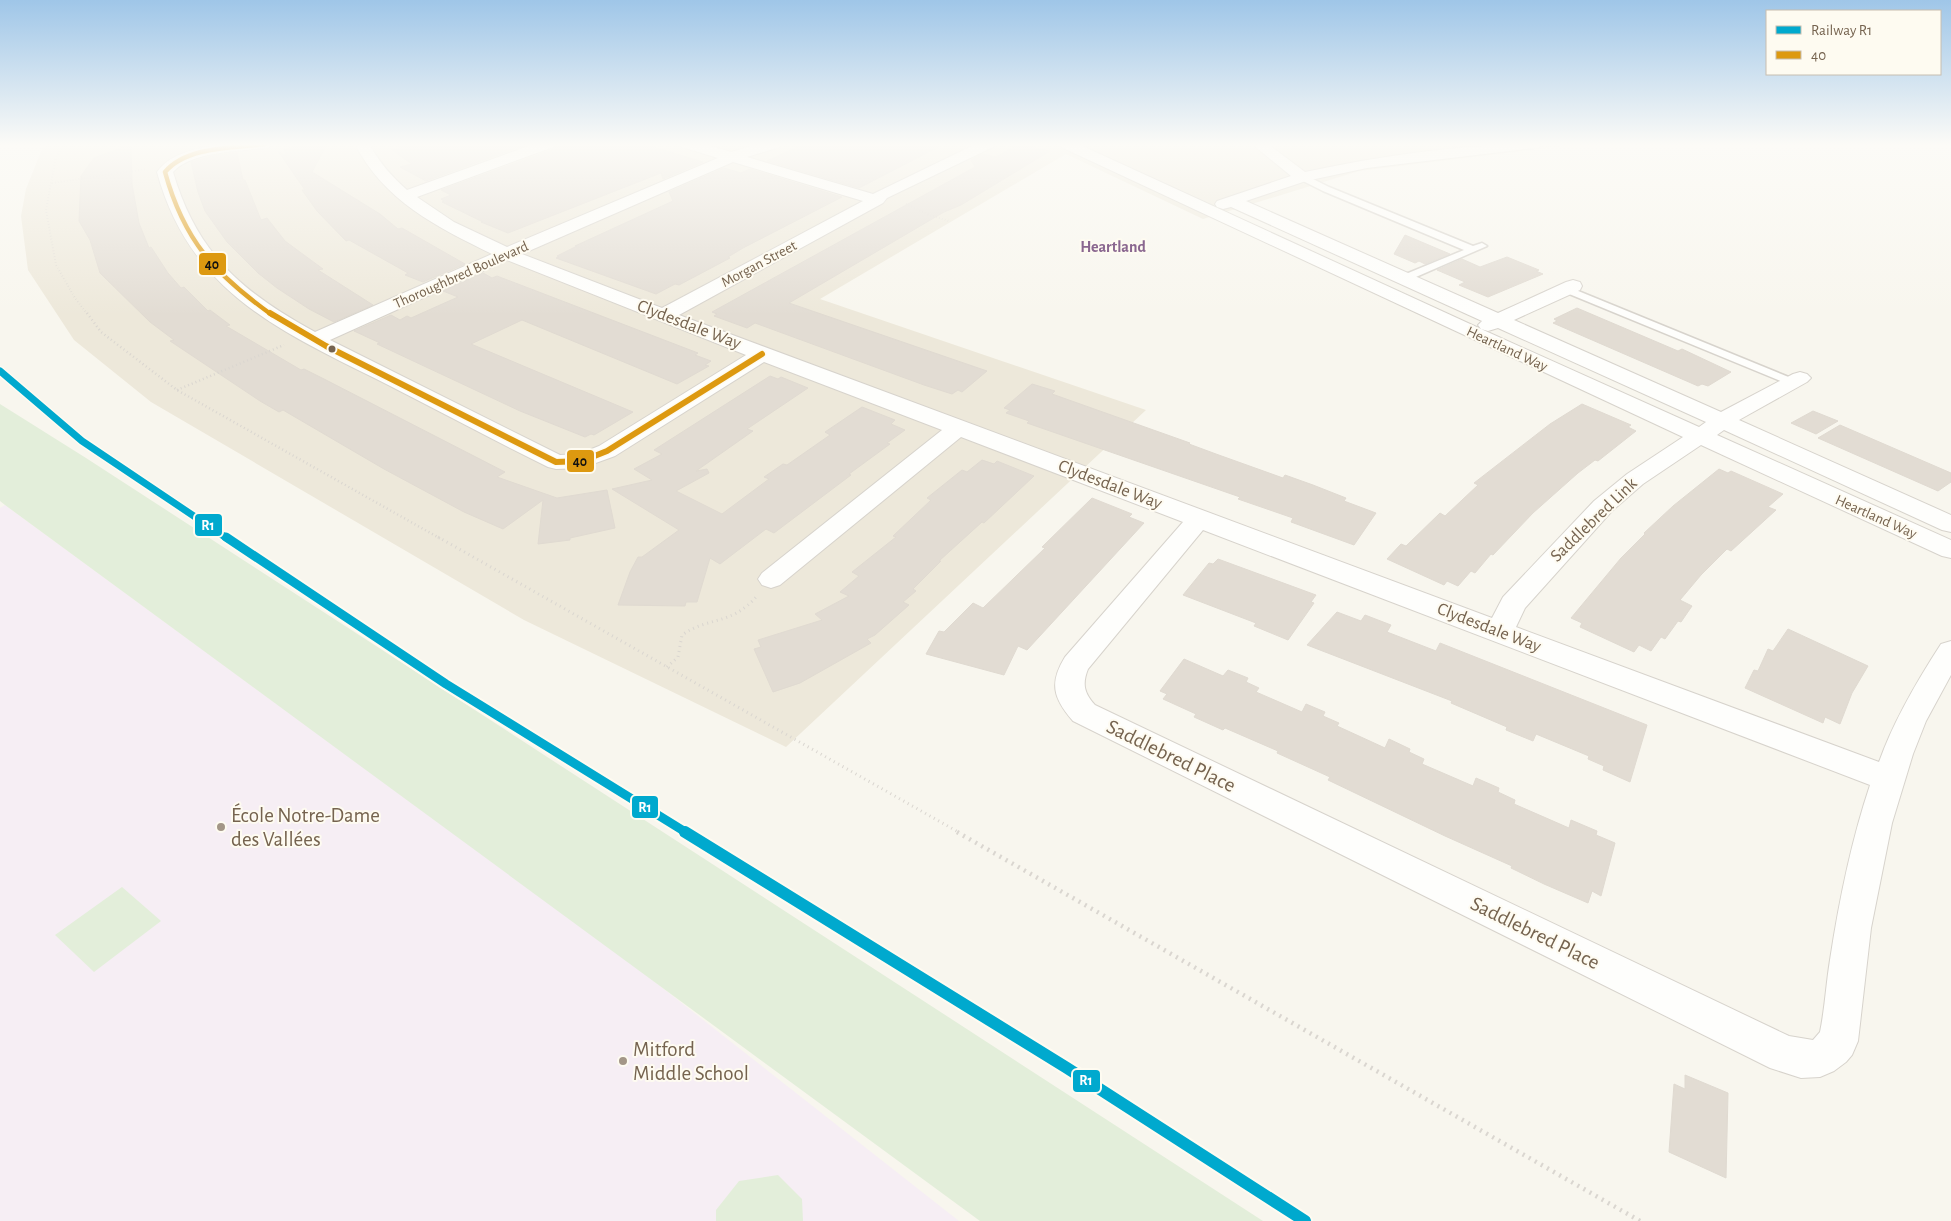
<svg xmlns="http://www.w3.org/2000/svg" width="1951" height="1221" font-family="'Alegreya Sans',sans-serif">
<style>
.residential{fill:#ede8da}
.education{fill:#f6eef4}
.green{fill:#e3eeda}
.building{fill:#e2dcd3;stroke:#e0dad1}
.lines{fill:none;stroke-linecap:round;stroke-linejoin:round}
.service-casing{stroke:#d7d3cc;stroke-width:3}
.minor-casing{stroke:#d7d3cc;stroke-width:2}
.path-far3{stroke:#dad6d0;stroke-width:2;stroke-dasharray:0.5 2.5;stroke-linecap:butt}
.path-far2{stroke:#dad6d0;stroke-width:2.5;stroke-dasharray:1 3;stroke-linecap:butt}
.path-far1{stroke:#dad6d0;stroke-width:3;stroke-dasharray:1 4;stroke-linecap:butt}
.path{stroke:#dad6d0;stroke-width:4.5;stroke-dasharray:2 5;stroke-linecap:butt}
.service{fill:#fefefc;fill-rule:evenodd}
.minor{fill:#fefefc;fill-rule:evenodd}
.bus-1-far1-casing{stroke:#fefbf1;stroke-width:7}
.bus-1-casing{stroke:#fefbf1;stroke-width:9}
.bus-1-far1{stroke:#dd9910;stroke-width:4.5}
.bus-1{stroke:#dd9910;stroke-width:6}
.rail-1-far2-casing{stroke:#fefbf1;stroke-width:10}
.rail-1-far1-casing{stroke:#fefbf1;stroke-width:13}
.rail-1-casing{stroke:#fefbf1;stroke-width:16}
.rail-1-far2{stroke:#00a9ce;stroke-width:7}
.rail-1-far1{stroke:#00a9ce;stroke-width:9}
.rail-1{stroke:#00a9ce;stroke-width:12}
.bus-dot{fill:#75634f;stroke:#fefbf1;stroke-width:2}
.poi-dot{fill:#a39687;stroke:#fefbf1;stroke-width:2}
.labels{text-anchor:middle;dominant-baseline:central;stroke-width:4;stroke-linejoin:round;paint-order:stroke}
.far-street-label{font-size:15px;fill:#75634f;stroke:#fefbf1}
.far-neighbourhood-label{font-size:16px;font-weight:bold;fill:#8a6790;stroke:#fefbf1}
.street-label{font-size:18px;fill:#75634f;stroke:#fefbf1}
.near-street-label{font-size:21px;fill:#75634f;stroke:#fefbf1}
.near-poi-label{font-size:21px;fill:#75634f;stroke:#fefbf1;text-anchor:start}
.line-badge{stroke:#fefbf1;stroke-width:2}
.badge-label{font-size:14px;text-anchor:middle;font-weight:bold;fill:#fff}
.pale-badge-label{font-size:14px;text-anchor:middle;font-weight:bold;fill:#111}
</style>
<rect width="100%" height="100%" fill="#f8f6ee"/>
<polygon class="residential" points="44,144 1579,144 1359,171 1203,219 1066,154 820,299 1146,410 786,747 524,620 151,402 74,340 28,270 21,216 26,189"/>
<polygon class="education" points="5,505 632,964 959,1221 0,1221 0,508"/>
<g class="green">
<polygon points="0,404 86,458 1263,1221 980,1221 5,505 0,501"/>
<polygon points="122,887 161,921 94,972 55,935"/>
<polygon points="778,1175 802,1199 803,1221 716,1221 716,1210 739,1181"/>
</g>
<g class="building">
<polygon points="131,144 132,184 139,223 149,248 151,247 168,273 181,288 184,287 208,311 210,310 230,325 226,326 301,370 304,369 324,379 505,472 497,477 557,498 607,490 615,528 570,538 570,540 538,544 543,500 503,529 464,512 384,469 283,410 279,412 260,401 170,341 174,340 150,322 100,273 90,240 79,221 81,176 94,158"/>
<polygon points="313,144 327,144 312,172 380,214 398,229 402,228 465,264 423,282 405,275 408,273 349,240 346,241 317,211 302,190 305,190 278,151 286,156 284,149"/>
<polygon points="414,144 528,144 426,181 400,167 412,164 392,150"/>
<polygon points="557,144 644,144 703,162 663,179 661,173 508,233 481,222 483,222 442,202 444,201 441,199 451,195 441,190 554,149"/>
<polygon points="804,144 944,144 859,188 767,161"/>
<polygon points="1017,145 1050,151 961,205 944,212 789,303 987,371 962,392 958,390 952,394 924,385 755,323 747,328 714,316 717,314 712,312 975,167 971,160 982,154 996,157"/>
<polygon points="237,153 243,180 245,180 261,220 267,218 285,241 323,269 318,270 373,305 334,322 309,309 277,288 258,273 227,242 205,211 198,192 191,162 216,155"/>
<polygon points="724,168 741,173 750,169 842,197 743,248 728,257 730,258 679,285 675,284 656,294 556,258 559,257 557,256 577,246 575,246 673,201 669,192"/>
<polygon points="1405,235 1450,254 1425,264 1419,261 1415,263 1394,254"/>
<polygon points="1507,257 1539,270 1536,271 1543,274 1488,297 1459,285 1465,282 1437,270 1462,259 1480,267"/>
<polygon points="483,273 492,278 497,276 531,289 698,353 695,355 711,361 705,365 709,366 677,384 522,320 471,344 633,412 594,435 591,434 585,437 520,411 377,344 380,343 354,331 391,315 400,320 407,316 411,318 458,297 443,291"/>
<polygon points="1577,308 1678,351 1682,349 1731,372 1708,386 1702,384 1698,386 1553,323 1557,321 1554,319"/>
<polygon points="770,376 778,379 781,377 808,388 747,429 753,431 696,471 707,469 709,473 676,491 722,514 769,479 764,477 783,464 787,465 830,435 825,432 862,407 895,420 891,424 905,430 887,443 890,444 849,474 851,475 774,533 766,529 720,564 710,558 697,602 686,602 685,606 618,605 630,572 638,557 642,557 679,530 612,489 652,480 634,469 662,454 654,450"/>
<polygon points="1032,384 1055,391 1052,394 1190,443 1189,444 1216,454 1283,478 1285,475 1313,485 1346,498 1344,501 1376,513 1354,545 1291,522 1293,518 1238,499 1240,497 1027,423 1029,421 1006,413 1010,410 1004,408"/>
<polygon points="1582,404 1631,425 1628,427 1636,431 1598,461 1595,460 1578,473 1533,513 1493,555 1491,554 1475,573 1471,571 1458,586 1447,581 1444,585 1387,559 1401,544 1406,546 1440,513 1445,516 1478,485 1474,483 1550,424"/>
<polygon points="1813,411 1838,421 1816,434 1791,423"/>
<polygon points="1840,425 1951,473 1951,482 1938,491 1818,438"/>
<polygon points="982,460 994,464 997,461 1034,476 984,523 982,522 939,561 941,561 913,589 916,591 903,602 909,605 875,635 867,639 871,643 800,683 773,692 754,649 761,647 758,640 822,620 815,614 849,596 840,592 859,576 852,572 896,537 893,536 931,500 927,498 962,470 967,472"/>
<polygon points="1719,469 1728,473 1731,471 1783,494 1768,507 1776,510 1731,551 1727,549 1701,575 1680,600 1692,606 1681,622 1678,621 1665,639 1661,637 1651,651 1639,645 1634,652 1580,627 1582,623 1571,618 1621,558 1645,534 1644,533 1673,506"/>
<polygon points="1092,498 1132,514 1129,517 1144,523 1027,650 1018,646 1004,675 926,654 939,631 944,632 973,603 983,608 1045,548 1042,547"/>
<polygon points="1218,559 1316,595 1311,602 1314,603 1288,640 1254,626 1256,623 1183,595 1209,563 1213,564"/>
<polygon points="1337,612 1361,621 1365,615 1391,625 1387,632 1436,651 1440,643 1647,725 1630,782 1603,770 1604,766 1588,759 1589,756 1536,734 1533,741 1506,730 1507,727 1451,703 1452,701 1307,645"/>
<polygon points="1788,629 1868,666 1852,693 1840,724 1825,717 1823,723 1745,688 1754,670 1758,671 1768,649 1773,651"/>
<polygon points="1184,659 1223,676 1228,670 1248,678 1246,682 1259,688 1256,692 1302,712 1306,704 1325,712 1323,716 1339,723 1337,726 1385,748 1389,739 1410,749 1409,752 1424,759 1422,764 1473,786 1476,778 1499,788 1498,792 1515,800 1514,804 1569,828 1571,820 1597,831 1596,835 1615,843 1601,896 1592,891 1588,903 1544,884 1511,868 1512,866 1445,836 1328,780 1330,777 1277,753 1278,751 1225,728 1223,730 1194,717 1196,714 1163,699 1167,694 1160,691"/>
<polygon points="1685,1075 1728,1093 1726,1178 1669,1152 1674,1084 1685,1089"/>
</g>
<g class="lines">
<defs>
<g id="service">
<polygon points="1299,175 1305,175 1329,187 1473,246 1482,243 1487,246 1409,280 1401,280 1401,276 1464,250 1323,191 1299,179"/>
<polygon points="1566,286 1796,380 1798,382 1792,385 1788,384 1562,291 1561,289"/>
</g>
<path id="minor" d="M225,144h47l-2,3 -5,1c-26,3 -75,4 -92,24 24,82 69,120 142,160l177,-78c-55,-27 -108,-53 -137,-110h14c11,19 22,32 38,46l127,-46h21l-2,3 -136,50 37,25 53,25 211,-89 -36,-11 -2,-3h23l28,8 27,-8h24l-2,3 -33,10 126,37 103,-50h19l-2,3 -106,51 -4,5 -204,112 813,303 11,-21 91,-96 33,-27 56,-37 -622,-290 -2,-3h19l403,185 -3,-4 4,-4 -251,-114 -8,2 -6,-2 -2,-3 2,-3 74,-25 -39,-32h16l37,28c78,-17 157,-28 237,-28l-2,3 -5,1 -168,20 -61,13 -60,20 252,112 68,-31 7,-2 7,2 2,4 -2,4 -66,30 207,92 72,-38 7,-2 7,2 4,4 -4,4 -68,38 212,95v17l-9,-2 -218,-100 -7,5 234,105v18l-9,-2 -241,-111 -58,39 -31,27 -87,97 -9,19 363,135c15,-42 38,-81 62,-118l10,-3v34l-25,46 -13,33 -21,69 -21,105 -13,113 -6,14 -6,7 -12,9 -14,6 -19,1 -31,-10 -697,-347c-20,-23 -24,-38 -8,-64l118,-135 -222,-85 -181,148 -9,3 -9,-3 -4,-6 4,-6 180,-143 -178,-68 -149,94 -33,12 -26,1 -8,-2c-51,-25 -101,-52 -152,-78 -106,-54 -205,-91 -239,-217 15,-21 44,-24 68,-28zM733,162l130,39 -201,107 -140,-54zM507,260l239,95 -147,91 -20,8 -19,1 -230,-115zM1498,328l208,94 -7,5 -218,-98 7,2zM1203,530l667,255c-19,57 -31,116 -40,175 -4,24 -5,48 -10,72l-7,8 -24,-4 -694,-331c-11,-12 -13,-21 -7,-36z"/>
</defs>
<use href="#service" class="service-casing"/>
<use href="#minor" class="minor-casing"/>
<g class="path-far3">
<polyline points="65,144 56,157 46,210 56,265 75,298 88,315"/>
<polyline points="52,183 147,169"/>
<polyline points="906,204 929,215 949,221"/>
</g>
<g class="path-far2">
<polyline points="87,313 101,332 177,390 441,539"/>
<polyline points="177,390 284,345"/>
</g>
<g class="path-far1">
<polyline points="438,537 960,833"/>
<path d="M667,667l11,-10 4,-22c27,-19 49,-9 75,-39"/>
</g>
<polyline class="path" points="957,832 1640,1221"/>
<use href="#service" class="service"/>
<use href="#minor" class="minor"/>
<defs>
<path id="bus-1-far1" d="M265,144c-31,4 -78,2 -100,28 19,69 50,102 107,143"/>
<polyline id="bus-1" points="270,313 326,346 556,462 582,461 607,451 762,354"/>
</defs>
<use href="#bus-1-far1" class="bus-1-far1-casing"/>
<use href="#bus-1" class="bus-1-casing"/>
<use href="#bus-1-far1" class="bus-1-far1"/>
<use href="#bus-1" class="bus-1"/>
<defs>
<polyline id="rail-1-far2" points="0,371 82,441 228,539"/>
<polyline id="rail-1-far1" points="226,537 446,684 687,833"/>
<polyline id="rail-1" points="685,832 1067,1068 1305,1221"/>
</defs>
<use href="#rail-1-far2" class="rail-1-far2-casing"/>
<use href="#rail-1-far1" class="rail-1-far1-casing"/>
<use href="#rail-1" class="rail-1-casing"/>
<use href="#rail-1-far2" class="rail-1-far2"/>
<use href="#rail-1-far1" class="rail-1-far1"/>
<use href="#rail-1" class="rail-1"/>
</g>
<linearGradient id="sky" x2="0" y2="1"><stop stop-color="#9fc6e8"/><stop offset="0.46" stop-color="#fcfbf7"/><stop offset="1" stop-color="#fcfbf7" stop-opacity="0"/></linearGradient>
<rect width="1951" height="315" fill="url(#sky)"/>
<circle class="bus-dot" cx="332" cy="349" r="4.5"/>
<g class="poi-dot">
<circle cx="221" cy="827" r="5"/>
<circle cx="623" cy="1061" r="5"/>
</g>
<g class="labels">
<g class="far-street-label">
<text transform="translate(759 264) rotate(-28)">Morgan Street</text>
<text transform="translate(461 275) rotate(-24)">Thoroughbred Boulevard</text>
<text transform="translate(1507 349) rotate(25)">Heartland Way</text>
<text transform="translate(1876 517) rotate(24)">Heartland Way</text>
</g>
<g class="far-neighbourhood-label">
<text x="1113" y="247">Heartland</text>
</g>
<g class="street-label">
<text transform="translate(689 325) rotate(21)">Clydesdale Way</text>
<text transform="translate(1110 485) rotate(21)">Clydesdale Way</text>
<text transform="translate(1594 520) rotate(-44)">Saddlebred Link</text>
<text transform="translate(1489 628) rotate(21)">Clydesdale Way</text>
</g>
<g class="near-street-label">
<text transform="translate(1171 756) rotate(26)">Saddlebred Place</text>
<text transform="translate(1535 933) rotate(26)">Saddlebred Place</text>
</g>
<g class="near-poi-label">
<text x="231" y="815">École Notre-Dame<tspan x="231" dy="24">des Vallées</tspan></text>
<text x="633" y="1049">Mitford<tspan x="633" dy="24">Middle School</tspan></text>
</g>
</g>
<g class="line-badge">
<rect x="198" y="252" width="29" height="24" rx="5" fill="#dd9910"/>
<rect x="566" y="449" width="29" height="24" rx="5" fill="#dd9910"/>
<rect x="194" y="513" width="29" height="24" rx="5" fill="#00a9ce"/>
<rect x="631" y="795" width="28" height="24" rx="5" fill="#00a9ce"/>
<rect x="1072" y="1069" width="29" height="24" rx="5" fill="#00a9ce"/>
</g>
<g class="badge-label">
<text x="208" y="530">R1</text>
<text x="645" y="812">R1</text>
<text x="1086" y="1085">R1</text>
</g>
<g class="pale-badge-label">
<text x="212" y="269">40</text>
<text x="580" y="466">40</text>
</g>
<rect x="1766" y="10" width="175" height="65" fill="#fefbf1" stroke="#c7beb0"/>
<rect x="1776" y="26" width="25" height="8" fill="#00a9ce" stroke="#c7beb0"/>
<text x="1811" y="35" font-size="15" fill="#75634f">Railway R1</text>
<rect x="1776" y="51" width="25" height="8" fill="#dd9910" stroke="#c7beb0"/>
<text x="1811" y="60" font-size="15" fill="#75634f">40</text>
</svg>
